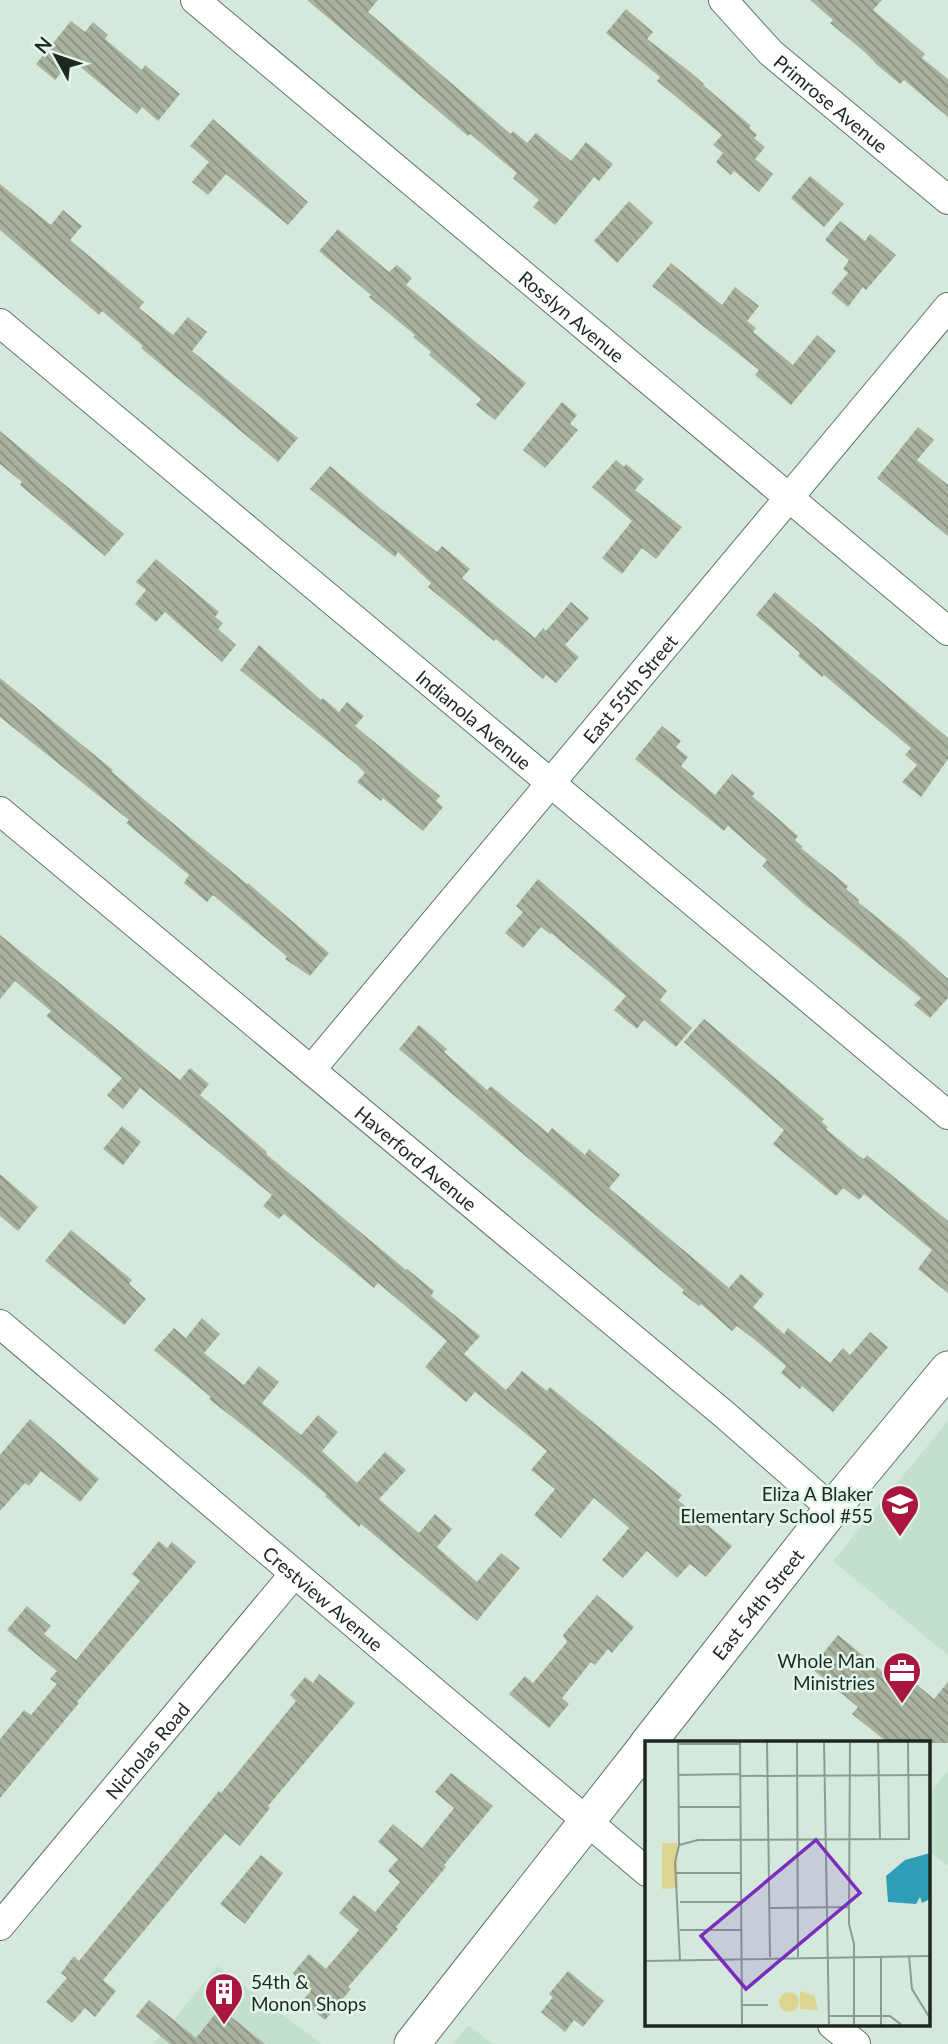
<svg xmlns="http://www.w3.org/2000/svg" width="948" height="2044" font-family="Lato,sans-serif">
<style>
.built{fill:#c3e0ce}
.building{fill:url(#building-back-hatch)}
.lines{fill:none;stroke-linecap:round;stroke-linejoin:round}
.minor-casing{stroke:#617468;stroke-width:30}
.tertiary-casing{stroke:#617468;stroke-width:37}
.minor{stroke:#fff;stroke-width:28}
.tertiary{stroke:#fff;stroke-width:35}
.labels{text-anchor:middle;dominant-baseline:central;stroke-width:5;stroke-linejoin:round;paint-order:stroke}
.street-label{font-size:19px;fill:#1f2722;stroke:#e1f7e9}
.poi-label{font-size:19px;fill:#1f2722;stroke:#e1f7e9;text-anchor:end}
.inset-road{fill:none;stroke:#8c9b92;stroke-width:2}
.view{fill:#7b2cbf;fill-opacity:0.15;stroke:#7b2cbf;stroke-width:3.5}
.inset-edge{fill:none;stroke:#1f2722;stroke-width:3.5}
</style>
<defs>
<pattern id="building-back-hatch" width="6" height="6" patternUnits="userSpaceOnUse" patternTransform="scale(1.75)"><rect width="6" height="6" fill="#a8b29e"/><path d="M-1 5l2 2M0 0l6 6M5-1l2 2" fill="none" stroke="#889180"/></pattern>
</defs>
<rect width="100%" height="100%" fill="#d4e9dc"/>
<g class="built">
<polygon points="948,1421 948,1655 833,1561"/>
<polygon points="948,1770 948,1866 929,1851 929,1794"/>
<polygon points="218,1966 322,2044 153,2044"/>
<polygon points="468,2025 493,2044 453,2044"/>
</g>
<g class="building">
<polygon points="307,0 378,0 368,12 511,134 513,131 527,143 536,133 571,161 586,142 613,164 599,181 594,177 555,225 533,207 539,200 513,178 517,173 470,134 468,136"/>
<polygon points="810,0 882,0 873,10 925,54 922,58 948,79 948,117 904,80 900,84 876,64 867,54 830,23 833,20"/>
<polygon points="626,9 653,32 647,39 689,71 704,84 703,85 751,126 749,128 757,135 754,138 765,147 755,159 773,174 759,192 734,171 731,175 716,162 723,153 713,145 722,135 657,81 660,77 606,33"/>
<polygon points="71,21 85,32 93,22 108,35 105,39 142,70 145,65 180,94 158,121 142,107 137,114 72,60 55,80 36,64"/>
<polygon points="213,119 308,202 288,225 226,174 208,195 192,182 209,162 190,146"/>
<polygon points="810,176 844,204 824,227 791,198"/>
<polygon points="0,184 51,225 63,210 82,226 70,240 144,302 139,308 173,335 188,317 207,332 192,351 298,438 278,462 141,348 143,346 102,311 99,315 0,230"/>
<polygon points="629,201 653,223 617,263 594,241"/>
<polygon points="840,221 865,241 870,234 896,255 866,290 863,287 848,307 831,293 848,273 843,269 849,260 825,240"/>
<polygon points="338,229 389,272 397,265 412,278 406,285 526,383 495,420 476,405 481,399 429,355 431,352 413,337 415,335 369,297 371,295 319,251"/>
<polygon points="671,263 722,305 735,287 759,306 747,321 756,328 753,332 793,365 817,335 836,351 791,405 755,375 759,370 652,286"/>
<polygon points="562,402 577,415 570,424 578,430 545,468 523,450"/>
<polygon points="918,427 934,440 917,460 948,485 948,536 877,478"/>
<polygon points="0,431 124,534 105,556 20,485 22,482 0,464"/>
<polygon points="616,460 624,467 626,464 644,479 635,490 682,527 656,559 642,548 622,574 602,558 632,521 592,487"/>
<polygon points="330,466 380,508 437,552 442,546 470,569 462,578 535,638 543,628 546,631 571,602 589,618 565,645 579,657 556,683 546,675 543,679 496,639 494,641 428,587 431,583 398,552 395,557 310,489"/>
<polygon points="156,559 219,612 215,617 223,623 218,629 236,645 222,662 165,612 156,622 135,604 146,590 136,582"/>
<polygon points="775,592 948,738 948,759 921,797 902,782 917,765 905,755 911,748 824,675 822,677 798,656 800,653 756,615"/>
<polygon points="259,645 321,700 323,698 339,712 347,702 364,716 355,726 440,796 436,801 443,807 423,831 383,798 381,801 357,782 365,773 357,765 240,670"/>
<polygon points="0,678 113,770 111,771 141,797 247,884 248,883 329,953 310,976 285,959 287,957 283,953 213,895 207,902 184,883 189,875 126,823 129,820 0,717"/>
<polygon points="662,726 681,741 676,747 688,757 681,766 715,795 732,774 755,793 752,796 798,836 795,840 803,847 801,848 848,886 846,889 859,900 858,902 906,941 948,979 948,998 930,1018 914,1005 921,998 803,903 762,866 767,860 728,826 724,831 635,759"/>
<polygon points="538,879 667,991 660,1000 692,1028 676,1047 644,1020 637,1029 614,1010 626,996 551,933 550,934 541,927 523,948 505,933 523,912 516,906"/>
<polygon points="0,935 180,1080 190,1068 209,1084 200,1095 267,1152 266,1154 406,1270 407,1269 434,1291 431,1296 480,1336 464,1354 506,1390 522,1371 547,1391 550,1387 682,1495 678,1500 732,1546 706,1577 690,1564 677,1578 647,1551 623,1578 602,1560 629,1528 594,1498 561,1538 534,1515 555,1489 531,1470 547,1451 475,1392 466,1402 425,1367 447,1341 378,1283 374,1288 284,1214 279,1219 263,1206 272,1195 140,1088 123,1109 107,1095 122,1078 46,1016 51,1011 15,981 0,999"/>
<polygon points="704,1019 824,1119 822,1122 828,1127 826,1129 859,1156 864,1159 867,1155 948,1221 948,1293 918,1269 932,1250 864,1194 859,1200 843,1188 836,1196 773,1144 784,1130 684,1042"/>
<polygon points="419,1025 447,1049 444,1052 487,1090 491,1086 548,1133 552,1128 585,1155 589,1149 620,1175 609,1188 729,1288 741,1274 764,1294 753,1307 784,1334 788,1328 830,1363 843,1348 850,1355 870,1332 888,1347 833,1412 802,1386 800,1389 781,1373 786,1366 755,1340 737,1326 732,1331 701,1304 699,1306 682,1293 684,1290 399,1049"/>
<polygon points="122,1126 141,1142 123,1165 103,1149"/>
<polygon points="0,1174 38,1207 18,1231 0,1216"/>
<polygon points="71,1230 132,1280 129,1284 146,1299 124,1325 45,1261"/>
<polygon points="202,1318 220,1334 204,1353 244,1385 259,1366 279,1382 262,1403 301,1435 318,1415 338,1432 322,1451 357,1483 385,1452 406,1470 379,1499 419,1533 435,1514 452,1529 437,1547 477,1582 501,1553 520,1568 477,1621 361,1524 359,1527 325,1496 327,1495 272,1448 209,1399 211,1397 154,1350 174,1328 186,1338"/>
<polygon points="30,1419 99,1479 80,1502 41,1471 29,1486 25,1483 0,1511 0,1455"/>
<polygon points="159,1541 167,1548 172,1542 196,1562 77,1702 79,1703 0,1798 0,1739 24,1710 31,1715 57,1684 50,1679 57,1671 7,1630 27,1606 51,1626 44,1634 76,1660 140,1581 132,1574"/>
<polygon points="597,1595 634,1627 612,1653 608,1649 595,1665 591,1662 562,1698 569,1704 549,1728 509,1694 525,1676 533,1683 567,1642 563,1635"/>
<polygon points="838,1635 883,1672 891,1663 934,1699 948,1682 948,1743 888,1743 852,1714 858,1707 811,1668"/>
<polygon points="319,1674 355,1703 268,1806 270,1808 240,1846 225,1834 216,1844 103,1980 116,1991 95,2017 85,2008 72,2023 46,2002 67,1978 61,1973 74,1956 79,1961 219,1791 221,1793 296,1701 290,1695 305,1677 313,1683"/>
<polygon points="451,1773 493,1806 444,1865 446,1867 396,1927 398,1929 348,1987 351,1989 325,2020 302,2001 311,1991 293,1973 309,1954 326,1969 359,1930 339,1913 354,1895 375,1912 400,1882 388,1871 398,1859 378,1842 393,1824 422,1848 454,1808 435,1792"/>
<polygon points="261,1855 283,1873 245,1924 220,1904"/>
<polygon points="568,1971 604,2001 583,2027 574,2020 565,2032 541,2012 553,1997 549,1994"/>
<polygon points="149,2000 196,2038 220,2008 265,2044 170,2044 136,2016"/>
</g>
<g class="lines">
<defs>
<g id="minor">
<path id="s1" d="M195,0l753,631"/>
<path id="s2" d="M723,0l48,53 177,147"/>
<path id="s3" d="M0,323l948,792"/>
<path id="s4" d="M0,811l725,604 107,94"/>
<path id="s5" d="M311,1070l637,-763"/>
<path id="s6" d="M0,1324l647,548"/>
<path id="s7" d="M0,1926l294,-352"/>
<polyline points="832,2025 856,2044"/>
</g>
<g id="tertiary">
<path id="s8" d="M648,1743l184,-234 116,-140"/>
<polyline points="412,2044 647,1745"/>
</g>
</defs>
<use href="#minor" class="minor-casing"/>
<use href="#tertiary" class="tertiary-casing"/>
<use href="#minor" class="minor"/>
<use href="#tertiary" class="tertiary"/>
</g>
<defs>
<symbol id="school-pin" viewBox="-11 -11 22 30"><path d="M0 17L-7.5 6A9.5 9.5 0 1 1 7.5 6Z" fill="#ab163e" stroke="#e1f7e9"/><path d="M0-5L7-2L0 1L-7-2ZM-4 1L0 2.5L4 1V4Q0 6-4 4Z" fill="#fff"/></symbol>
<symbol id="office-pin" viewBox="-11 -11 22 30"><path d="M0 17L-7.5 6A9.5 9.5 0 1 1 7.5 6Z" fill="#ab163e" stroke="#e1f7e9"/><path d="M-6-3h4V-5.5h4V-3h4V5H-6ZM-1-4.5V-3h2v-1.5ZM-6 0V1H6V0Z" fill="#fff"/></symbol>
<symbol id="building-pin" viewBox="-11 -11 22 30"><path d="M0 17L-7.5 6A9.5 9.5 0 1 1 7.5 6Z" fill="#ab163e" stroke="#e1f7e9"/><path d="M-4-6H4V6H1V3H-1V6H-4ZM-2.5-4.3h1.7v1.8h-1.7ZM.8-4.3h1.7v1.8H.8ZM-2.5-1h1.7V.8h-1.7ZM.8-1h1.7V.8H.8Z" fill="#fff"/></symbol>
</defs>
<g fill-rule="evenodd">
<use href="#school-pin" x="878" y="1482" width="44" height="60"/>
<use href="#office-pin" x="880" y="1649" width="44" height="60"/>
<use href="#building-pin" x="202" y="1970" width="44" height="60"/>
</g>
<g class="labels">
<g class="street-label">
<text stroke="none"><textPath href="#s2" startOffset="150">Primrose Avenue</textPath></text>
<text stroke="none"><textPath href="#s1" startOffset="492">Rosslyn Avenue</textPath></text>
<text stroke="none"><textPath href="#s5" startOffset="497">East 55th Street</textPath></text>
<text stroke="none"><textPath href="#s3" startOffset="618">Indianola Avenue</textPath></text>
<text stroke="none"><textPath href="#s4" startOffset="542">Haverford Avenue</textPath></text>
<text stroke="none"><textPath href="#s6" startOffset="424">Crestview Avenue</textPath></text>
<text stroke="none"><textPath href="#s8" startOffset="177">East 54th Street</textPath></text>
<text stroke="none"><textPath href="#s7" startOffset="229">Nicholas Road</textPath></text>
</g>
<g class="poi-label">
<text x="873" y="1493">Eliza A Blaker<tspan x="873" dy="22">Elementary School #55</tspan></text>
<text x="875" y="1660">Whole Man<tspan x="875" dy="22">Ministries</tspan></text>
<text x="251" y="1981" text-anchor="start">54th &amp;<tspan x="251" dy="22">Monon Shops</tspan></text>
</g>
</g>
<g transform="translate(645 1741)">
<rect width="285" height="285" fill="#d4e9dc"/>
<path d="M17,102h15l1,45 -16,1z" fill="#dfd592"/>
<path d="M155,250l14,4 4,15 -18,-1zM134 261a10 10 0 1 1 20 0a10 10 0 1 1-20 0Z" fill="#dfd592"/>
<path d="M285,112v46l-8,4 -2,-6 -4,7 -28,-2 -2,-26 19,-16z" fill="#2f9fb8"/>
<path class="inset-road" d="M33,0l1,104 -4,17 5,98M95,0l2,285M122,0l3,216M152,0l1,216M179,0l5,285M205,0l-1,183 5,20v82M233,0l2,99M33,3h62M33,34l62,-1M95,35l191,-1M34,66h62M34,104l19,-5 211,-1 -1,-98M31,132h65M35,161h61M125,167l80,-1M35,189h61M264,215l3,33 19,31M236,216v69M0,220l286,-5M97,264h26M184,275h61l13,10"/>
<path class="view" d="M171,99l44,53 -114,96 -45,-53z"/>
<rect width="285" height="285" class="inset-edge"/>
</g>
<g transform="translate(56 56) rotate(310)" stroke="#e1f7e9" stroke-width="5" paint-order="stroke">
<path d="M0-5L12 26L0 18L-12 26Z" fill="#1f2722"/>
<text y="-10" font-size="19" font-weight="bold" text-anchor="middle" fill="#1f2722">N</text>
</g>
</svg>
